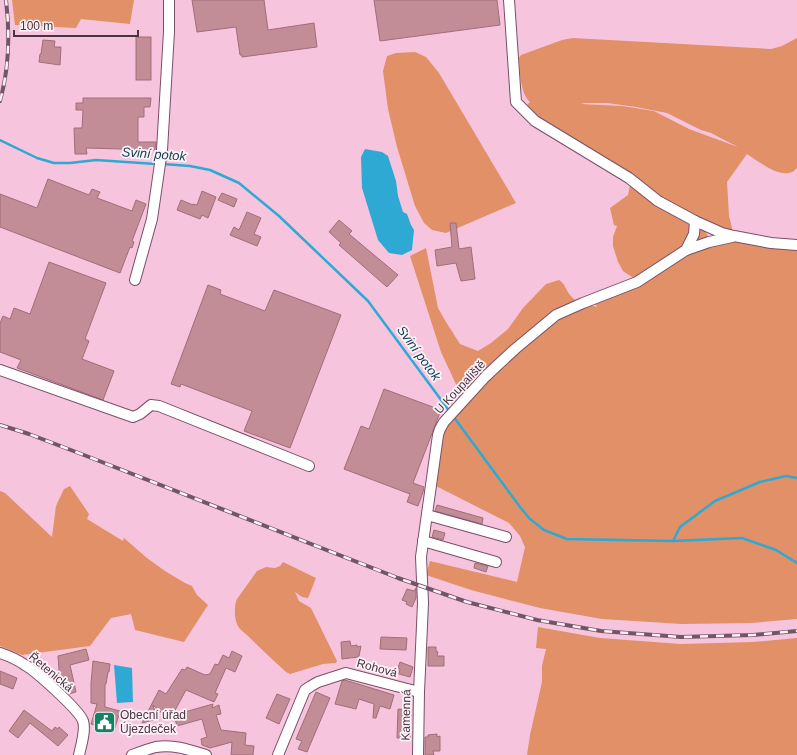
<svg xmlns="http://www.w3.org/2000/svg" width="797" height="755" font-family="Arial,sans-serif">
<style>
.green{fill:#e19067;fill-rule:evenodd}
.water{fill:#2ea9d4}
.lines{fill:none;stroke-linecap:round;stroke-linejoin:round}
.stream{stroke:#2ea9d4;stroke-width:2.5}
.building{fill:#c38d97;stroke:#a16d77}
.minor-casing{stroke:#7a4f66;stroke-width:12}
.minor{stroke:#fff;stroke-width:10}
.rail-casing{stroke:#725665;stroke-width:4}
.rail{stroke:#fdf2f8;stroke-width:2.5;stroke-dasharray:8;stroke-linecap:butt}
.labels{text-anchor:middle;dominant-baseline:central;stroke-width:3.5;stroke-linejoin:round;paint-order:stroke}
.street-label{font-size:12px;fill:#49343f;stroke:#fdf2f8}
.poi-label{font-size:12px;fill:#49343f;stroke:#fdf2f8;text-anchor:start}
.water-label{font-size:13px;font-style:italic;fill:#0a3e50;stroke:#fdf2f8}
</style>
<rect width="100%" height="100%" fill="#f7c4de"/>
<g class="green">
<polygon points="12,0 134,0 130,24 81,19 76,28 15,25"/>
<path d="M573,38l198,11 11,-3 15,-8v130c-2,2 -3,3 -5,4 -14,6 -34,-11 -45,-18l-20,28 2,34 4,16 -28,-1 4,7 -74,41 -12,-8 -5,-9 -5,-16v-9l4,-11 -3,-1 -4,-17 18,-13 2,-10 -94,-67 -11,-11 5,-5c-10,-9 -10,-31 -11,-44l2,-3 41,-15zM585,103h22l29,4 31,6 34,17 10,3 27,14 -49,-18 -35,-18 -32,-5 -41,-2z"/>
<polygon points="415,52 426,57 439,73 516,203 446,233 432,230 424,223 415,206 397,147 388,109 383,71 387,56 396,53"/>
<path d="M797,240v379l-45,4 -70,1 -80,-5 -62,-11 -69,-18 -45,-15 4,-14 87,21 8,-35 -5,-11 -11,-13 -75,-38 5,-21 -6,-22 29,-45 -21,-45 -31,-96 16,-8 12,60 8,14 14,22 18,7 13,-8 17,-14 15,-21 23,-24 13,-4c7,5 6,9 11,15 5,8 19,9 27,12l-3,-5 113,-56 25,-5 33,5z"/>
<polygon points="70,486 89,514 87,519 123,541 124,538 147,558 165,571 185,583 192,586 197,595 208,605 184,642 135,630 131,614 111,618 90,646 22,655 0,646 0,491 5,493 52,537 56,506 64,489"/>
<path d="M283,562l33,16 -8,20 -6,-1 -7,-5 4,9 12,7 26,53 -1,2 -13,1 -33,10 -4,-2c-13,-12 -26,-24 -39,-37 -3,-3 -7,-5 -9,-9 -4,-6 -4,-21 -1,-27l20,-28 9,-4 9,1 5,-2z"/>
<polygon points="538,627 600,638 681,644 753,642 797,638 797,755 527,755 530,735 542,682 542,666 546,649 536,648"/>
</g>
<g class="water">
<polygon points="365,149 382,152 388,156 396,181 398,196 403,212 407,214 411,225 414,230 412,250 402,255 389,253 378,240 362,188 361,157"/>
<polygon points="114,665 132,668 133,702 117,703"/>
</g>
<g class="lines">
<g class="stream">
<polyline points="0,140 37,158 54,163 70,163 96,160 156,164"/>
<polyline points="163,164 190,166 210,170 239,183 279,216 368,301 450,412"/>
<polyline points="453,416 520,507 530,519 544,530 567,539 673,541 742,538 776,550 797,563"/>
<polyline points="673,541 680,527 715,501 760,482 786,476 797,478"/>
</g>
</g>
<g class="building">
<polygon points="192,0 264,0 268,30 314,23 317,47 242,57 242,55 240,55 236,27 197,32"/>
<polygon points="374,0 497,0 500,25 380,41"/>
<rect x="136" y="37" width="15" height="43"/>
<polygon points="43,40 55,41 54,47 61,47 60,65 39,62 40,54 41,54"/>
<polygon points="83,98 151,98 150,107 144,107 144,117 138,117 138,142 156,142 155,150 86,148 87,154 75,154 74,128 82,128 83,110 76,110 76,103 83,103"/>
<polygon points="48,179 89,195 92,189 100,192 97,198 132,211 136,200 146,204 132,241 134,242 132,248 130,247 120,273 0,227 0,194 37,208"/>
<polygon points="202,191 216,197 208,218 202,215 200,219 177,210 181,200 193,205 193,204 197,205"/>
<polygon points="222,193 237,199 234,207 218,200"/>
<polygon points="247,212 261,218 254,234 261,237 257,246 230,235 234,227 239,230"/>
<polygon points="339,220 352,231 349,234 398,275 387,287 339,245 341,243 329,232"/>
<polygon points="450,223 456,223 459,249 471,247 475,279 461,281 456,263 437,266 435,250 452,247"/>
<polygon points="49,262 106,283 85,339 89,341 82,359 114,371 103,400 17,368 21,360 0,352 0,323 3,316 10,319 14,308 30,314"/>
<polygon points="208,285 221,290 220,294 265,311 274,290 341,315 290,448 244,431 252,411 181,384 180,387 171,384"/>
<polygon points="384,389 441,410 413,483 424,487 423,492 418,506 407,502 410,494 344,469 361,426 369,429"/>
<polygon points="437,505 483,518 482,524 435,511"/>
<polygon points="434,530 445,533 443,540 432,537"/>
<polygon points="475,563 488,566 486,572 474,568"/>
<polygon points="416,588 416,598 412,607 406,604 407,602 402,600 407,589 414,591"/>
<polygon points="381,637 407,638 406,650 380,649"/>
<polygon points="350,641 351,646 357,645 357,647 361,646 359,656 358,656 358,657 342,659 341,642"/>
<polygon points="428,647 436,647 436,651 438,652 437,656 444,656 444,666 428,666"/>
<polygon points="86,649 89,660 70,665 76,692 69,694 63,688 59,670 58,656"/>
<polygon points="232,651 242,656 235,672 226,668 215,693 218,694 214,702 186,690 173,714 172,711 165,716 153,705 157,719 142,723 159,690 166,694 182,669 185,670 187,667 205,675 210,674 215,664 218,665 223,655 229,658"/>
<polygon points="93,661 110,664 109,672 108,672 106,684 105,684 105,707 120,711 114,731 91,724 97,704 91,703 91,683"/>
<polygon points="400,662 413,667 410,677 399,674 400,669 398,668"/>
<polygon points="0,671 17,678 13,689 0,684"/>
<polygon points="345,680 394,695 390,709 380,706 376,718 373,718 374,704 359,699 356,709 335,704 342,681"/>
<polygon points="316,692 330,698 307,752 298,749 302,741 296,739"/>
<polygon points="277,694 290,699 279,724 266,718"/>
<polygon points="213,704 212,708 219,705 221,714 216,715 221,730 246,733 245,745 254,746 253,755 231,755 232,742 210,748 202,745 201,739 207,737 202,719 177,726 174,715"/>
<polygon points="398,709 411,710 410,738 397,738"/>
<polygon points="24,710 52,731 55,727 58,729 59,727 68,735 58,746 30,723 18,738 9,731"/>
<polygon points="437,734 437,737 440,736 440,751 433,751 434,755 425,755 425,737 428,737 428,735"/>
</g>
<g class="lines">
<defs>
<g id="minor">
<polyline points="509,0 516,102 535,121 629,178 658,201 695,221 722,233 734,236 771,243 797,245"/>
<polyline points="686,250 709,242 732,237"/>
<polyline points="135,280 152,219 162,150 169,32 169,0"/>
<polyline points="0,370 133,417 140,414 151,405 159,406 309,466"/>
<polyline points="427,515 506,537"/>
<polyline points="423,541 496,562"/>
<path d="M0,653c9,3 18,7 25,12 11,6 55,46 58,56 3,9 -2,25 -4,34"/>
<path d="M132,755c8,-3 16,-6 24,-8 17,-3 34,3 50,8"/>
<polyline points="278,755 305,690 311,686 318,682 346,673 419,692"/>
<polyline points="418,755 419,692 423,603 421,557 438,435 440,429 444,422 486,376 515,349 556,315 583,303 637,282 686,250 694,234 695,221"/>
</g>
</defs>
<use href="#minor" class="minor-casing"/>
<use href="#minor" class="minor"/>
<defs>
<g id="rail">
<path d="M0,101c9,-32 10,-68 6,-101"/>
<polyline points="0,425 29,434 89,457 398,578 467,602 537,620 601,631 681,637 753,635 797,631"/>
</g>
</defs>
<use href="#rail" class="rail-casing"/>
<use href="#rail" class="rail"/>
</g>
<defs>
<symbol id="civic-square" viewBox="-11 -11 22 22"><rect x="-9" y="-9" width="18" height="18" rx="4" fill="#108362" stroke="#fdf2f8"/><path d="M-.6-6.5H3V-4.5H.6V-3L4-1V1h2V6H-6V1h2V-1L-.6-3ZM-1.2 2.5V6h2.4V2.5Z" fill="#fff"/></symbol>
</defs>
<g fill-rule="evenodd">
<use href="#civic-square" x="92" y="710" width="25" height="25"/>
</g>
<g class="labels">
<g class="street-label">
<text transform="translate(460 387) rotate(-47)">U Koupaliště</text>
<text transform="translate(377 668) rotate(15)">Rohová</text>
<text transform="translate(51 672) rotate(40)">Řetenická</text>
<text transform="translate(406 715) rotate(-89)">Kamenná</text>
</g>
<g class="poi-label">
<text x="120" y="715">Obecní úřad<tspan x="120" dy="14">Újezdeček</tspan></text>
</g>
<g class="water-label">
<text transform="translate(154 154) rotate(4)">Sviní potok</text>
<text transform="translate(419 353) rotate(54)">Sviní potok</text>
</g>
</g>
<path d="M14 30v6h124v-6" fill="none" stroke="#49343f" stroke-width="2"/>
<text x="20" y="30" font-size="12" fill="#49343f" stroke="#fdf2f8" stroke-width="3" paint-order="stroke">100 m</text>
</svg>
